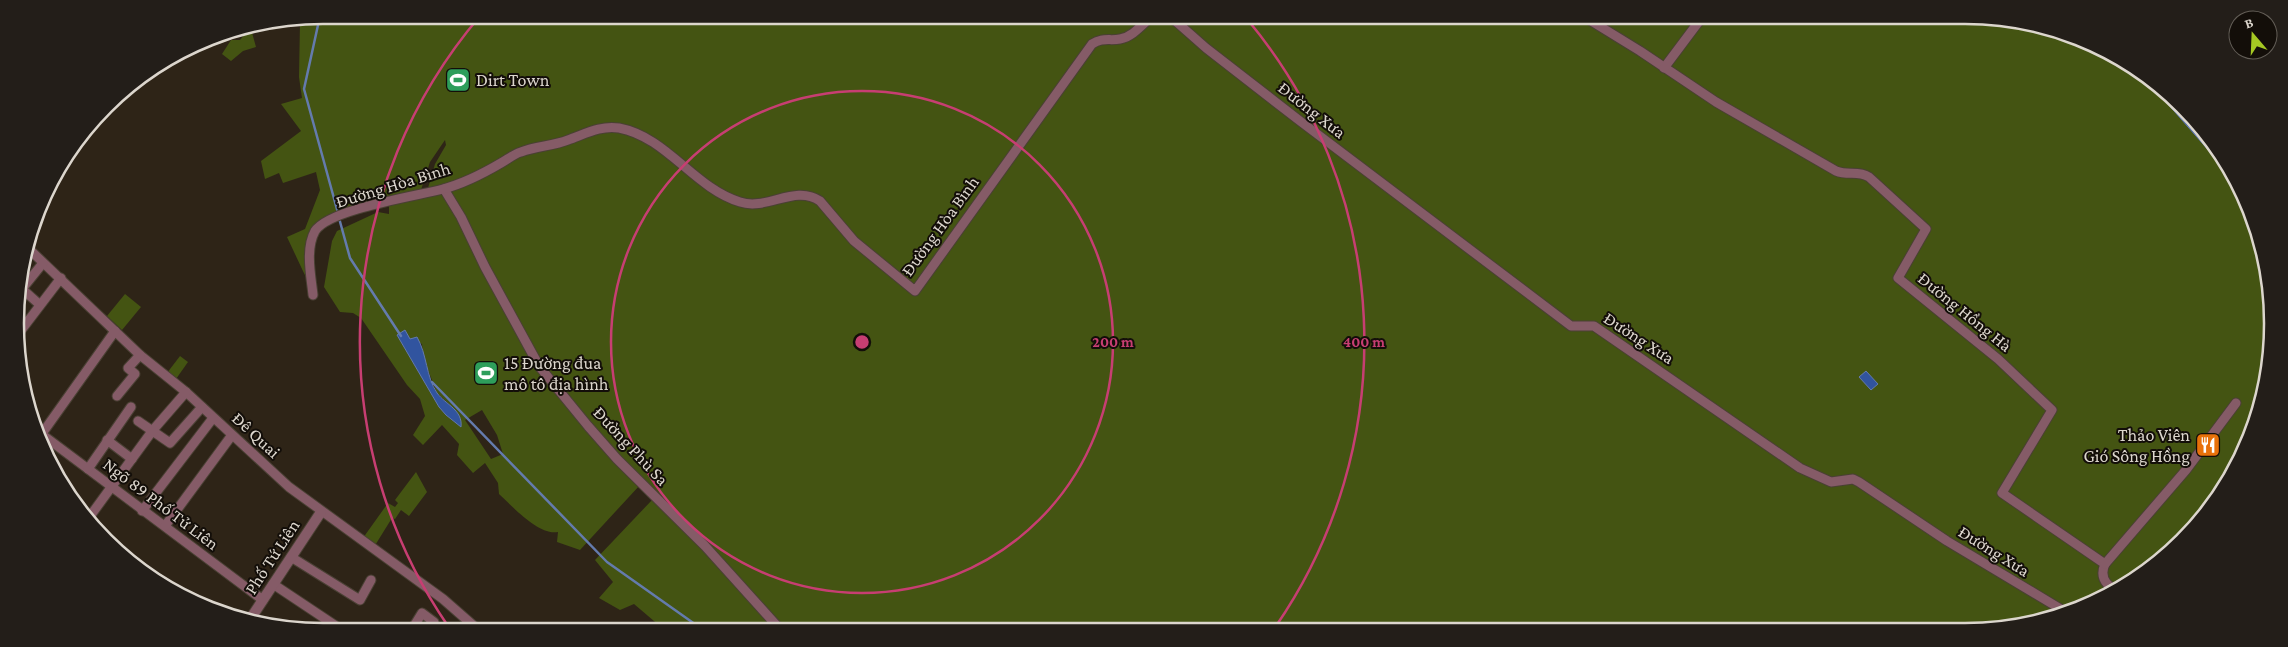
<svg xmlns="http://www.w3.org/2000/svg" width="2288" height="647" font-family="'Crimson Pro',serif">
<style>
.green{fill:#445412;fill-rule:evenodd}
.water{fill:#31549f;stroke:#647bad}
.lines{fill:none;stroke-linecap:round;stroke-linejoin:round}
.stream{stroke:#647bad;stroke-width:2.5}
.minor-casing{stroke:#4a4034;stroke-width:11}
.tertiary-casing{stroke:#4a4034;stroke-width:12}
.minor{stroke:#855b67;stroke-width:9}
.tertiary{stroke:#855b67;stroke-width:10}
.ring{fill:none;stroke:#c73e72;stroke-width:2.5}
.labels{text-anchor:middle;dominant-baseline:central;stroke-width:4;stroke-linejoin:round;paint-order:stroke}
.poi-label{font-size:18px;fill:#dcd6cd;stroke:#130e09;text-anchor:start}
.street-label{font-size:18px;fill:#dcd6cd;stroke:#130e09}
.rim{fill:none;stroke:#dcd6cd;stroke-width:2.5}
.centre{fill:#c73e72;stroke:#130e09;stroke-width:2.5}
.ring-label{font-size:15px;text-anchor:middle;font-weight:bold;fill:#c73e72;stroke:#130e09;stroke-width:4;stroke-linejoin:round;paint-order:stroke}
</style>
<rect width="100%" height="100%" fill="#2e2417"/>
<g class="green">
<path d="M324,15l1700,6 105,43 24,23 64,73 11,10 39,93v120l-35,94 -50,65 -81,58 -97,29 -1343,-2 -27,-23 -14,6 -21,-12 14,-16 -18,-22 57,-60 -12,-15 -60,65 -23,-8 1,-10c-19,4 -46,-26 -59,-38l-1,-11 -13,-20 -12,10 -16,-18 2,-11 -17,-19 -19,20 -10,-10 12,-19 -5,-17 -13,-14 -46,-67 -8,-5 -13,-1 -16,-25 8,-46 5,-10 41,-19 11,2v-10l39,-16 7,-24 11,-19 -1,-5 -15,22 -9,28 -58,14 -48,20 -6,13 1,49 -23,-49 18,-8 15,-39 -4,-18 -33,11 -4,-10 -14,6 -4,-18 40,-30 -20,-27 21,-6 -3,-21 1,-54 -14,4 -2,-4zM405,330l5,9 12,5 1,13 14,36 13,12 11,22 -15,-12 -7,-8 -42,-72zM482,410l15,25 6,19 -12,5 -26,-39z"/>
<polygon points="251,29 256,47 243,51 231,61 222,54 231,40 240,40 245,34 244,31"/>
<polygon points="125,294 141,307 122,330 107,316"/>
<polygon points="180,356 188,362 176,379 167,373"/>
<polygon points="416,472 427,492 409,516 401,510 395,519 392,518 374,547 363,538 388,503 395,507 398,503 395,500"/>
</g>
<g class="water">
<polygon points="2129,64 2136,67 2221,152 2228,170 2217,160 2153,87"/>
<path d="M405,330l5,9 7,-2c10,17 9,40 20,56 9,12 26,17 24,34l-15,-12 -7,-8 -42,-72z"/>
<polygon points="1866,371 1878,384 1871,390 1859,377"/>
</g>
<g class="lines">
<g class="stream">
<polyline points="320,16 304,89 338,213"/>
<polyline points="339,218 350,258 401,336"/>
<polyline points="432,382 607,562 699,627"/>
</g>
<defs>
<g id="minor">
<polyline points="1172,18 1206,48 1300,121 1571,326 1594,326 1800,468 1831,482 1853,479 1859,482 1947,541 2064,611"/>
<path d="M1588,19l52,32 76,51 120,69c12,5 22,-1 33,6l57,52 -28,49 100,81 54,51 -50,83 103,71c-5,11 -1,20 10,26"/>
<polyline points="1664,68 1700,20"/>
<polyline points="444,189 461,217 485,267 539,366 588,426 617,459 705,546 778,627"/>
<polyline points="30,250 140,355 186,392 289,487 443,599 475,627"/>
<polyline points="20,287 39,304"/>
<polyline points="22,289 43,263"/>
<path d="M313,295c-2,-19 -8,-46 2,-64 14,-22 102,-35 128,-42 19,-5 41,-16 58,-26 7,-4 13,-9 20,-11 15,-6 32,-6 47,-12 17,-6 33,-15 51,-12 48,9 75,60 121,74 27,9 55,-18 80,-1l34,40 61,50 177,-247c10,-7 18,-3 28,-5 12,-2 21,-13 30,-21"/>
<polyline points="19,333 61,278"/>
<polyline points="117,396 135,374 128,368 140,355"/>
<polyline points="138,421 170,443 202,407"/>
<polyline points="40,433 263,600"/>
<polyline points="41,435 115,331"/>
<polyline points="107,440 132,459"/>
<polyline points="88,469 131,407"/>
<polyline points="142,511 213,418"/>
<polyline points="88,519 153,430 186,392"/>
<polyline points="165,526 232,435"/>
<polyline points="291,557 360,600 371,580"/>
<polyline points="2105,564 2186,470 2236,403"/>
<polyline points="273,584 336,626"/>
<polyline points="414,626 422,613 434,622"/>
</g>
<polyline id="tertiary" points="249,621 321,512"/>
</defs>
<use href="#minor" class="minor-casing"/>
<use href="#tertiary" class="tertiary-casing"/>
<use href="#minor" class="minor"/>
<use href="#tertiary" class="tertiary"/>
</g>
<g class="ring">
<circle cx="862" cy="342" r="251"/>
<path d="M448 626A502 502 0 0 1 480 16M1247 19A502 502 0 0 1 1276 626"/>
</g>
<defs>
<symbol id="stadium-square" viewBox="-11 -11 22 22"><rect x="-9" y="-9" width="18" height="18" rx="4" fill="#2e9e5b" stroke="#130e09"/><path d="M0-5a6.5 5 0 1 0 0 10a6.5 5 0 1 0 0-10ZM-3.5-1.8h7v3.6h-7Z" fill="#fff"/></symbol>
<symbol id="restaurant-square" viewBox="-11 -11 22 22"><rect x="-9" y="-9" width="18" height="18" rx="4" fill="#e8710a" stroke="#130e09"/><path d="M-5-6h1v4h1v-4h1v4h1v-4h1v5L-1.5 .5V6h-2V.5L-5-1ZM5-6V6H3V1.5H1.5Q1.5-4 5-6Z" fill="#fff"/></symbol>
</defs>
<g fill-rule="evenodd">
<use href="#stadium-square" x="444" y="66" width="28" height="28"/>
<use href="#stadium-square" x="472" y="359" width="28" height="28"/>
<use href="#restaurant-square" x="2194" y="431" width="28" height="28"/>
</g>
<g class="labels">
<g class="poi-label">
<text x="476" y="80">Dirt Town</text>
<text x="504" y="363">15 Đường đua<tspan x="504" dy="21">mô tô địa hình</tspan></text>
<text x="2190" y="435" text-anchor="end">Thảo Viên<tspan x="2190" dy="21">Gió Sông Hồng</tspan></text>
</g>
<g class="street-label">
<text transform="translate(1312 110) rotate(38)">Đường Xưa</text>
<text transform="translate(393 185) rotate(-17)">Đường Hòa Bình</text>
<text transform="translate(940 226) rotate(-54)">Đường Hòa Bình</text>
<text transform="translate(1965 312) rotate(39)">Đường Hồng Hà</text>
<text transform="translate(1639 338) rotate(33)">Đường Xưa</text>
<text transform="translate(256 435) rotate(43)">Đê Quai</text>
<text transform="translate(631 446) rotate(47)">Đường Phù Sa</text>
<text transform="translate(161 504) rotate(37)">Ngõ 89 Phố Tử Liên</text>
<text transform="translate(1994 551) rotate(32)">Đường Xưa</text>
<text transform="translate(272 557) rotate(-57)">Phố Tứ Liên</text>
</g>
</g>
<path d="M0 0H2288V647H0ZM323 24H1965A299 299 0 0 1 2264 323V324A299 299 0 0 1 1965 623H323A299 299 0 0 1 24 324V323A299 299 0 0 1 323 24Z" fill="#231e19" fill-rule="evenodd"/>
<path class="rim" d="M323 24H1965A299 299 0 0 1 2264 323V324A299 299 0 0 1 1965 623H323A299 299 0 0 1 24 324V323A299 299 0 0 1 323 24Z"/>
<circle cx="862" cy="342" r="8" class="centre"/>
<g class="ring-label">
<text x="1113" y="347">200 m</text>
<text x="1364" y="347">400 m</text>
</g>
<g transform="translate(2253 35) rotate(341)"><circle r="24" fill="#130e09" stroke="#635e57"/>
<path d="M0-4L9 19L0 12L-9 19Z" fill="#a5c823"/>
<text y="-8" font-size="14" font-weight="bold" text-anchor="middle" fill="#dcd6cd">B</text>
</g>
</svg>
